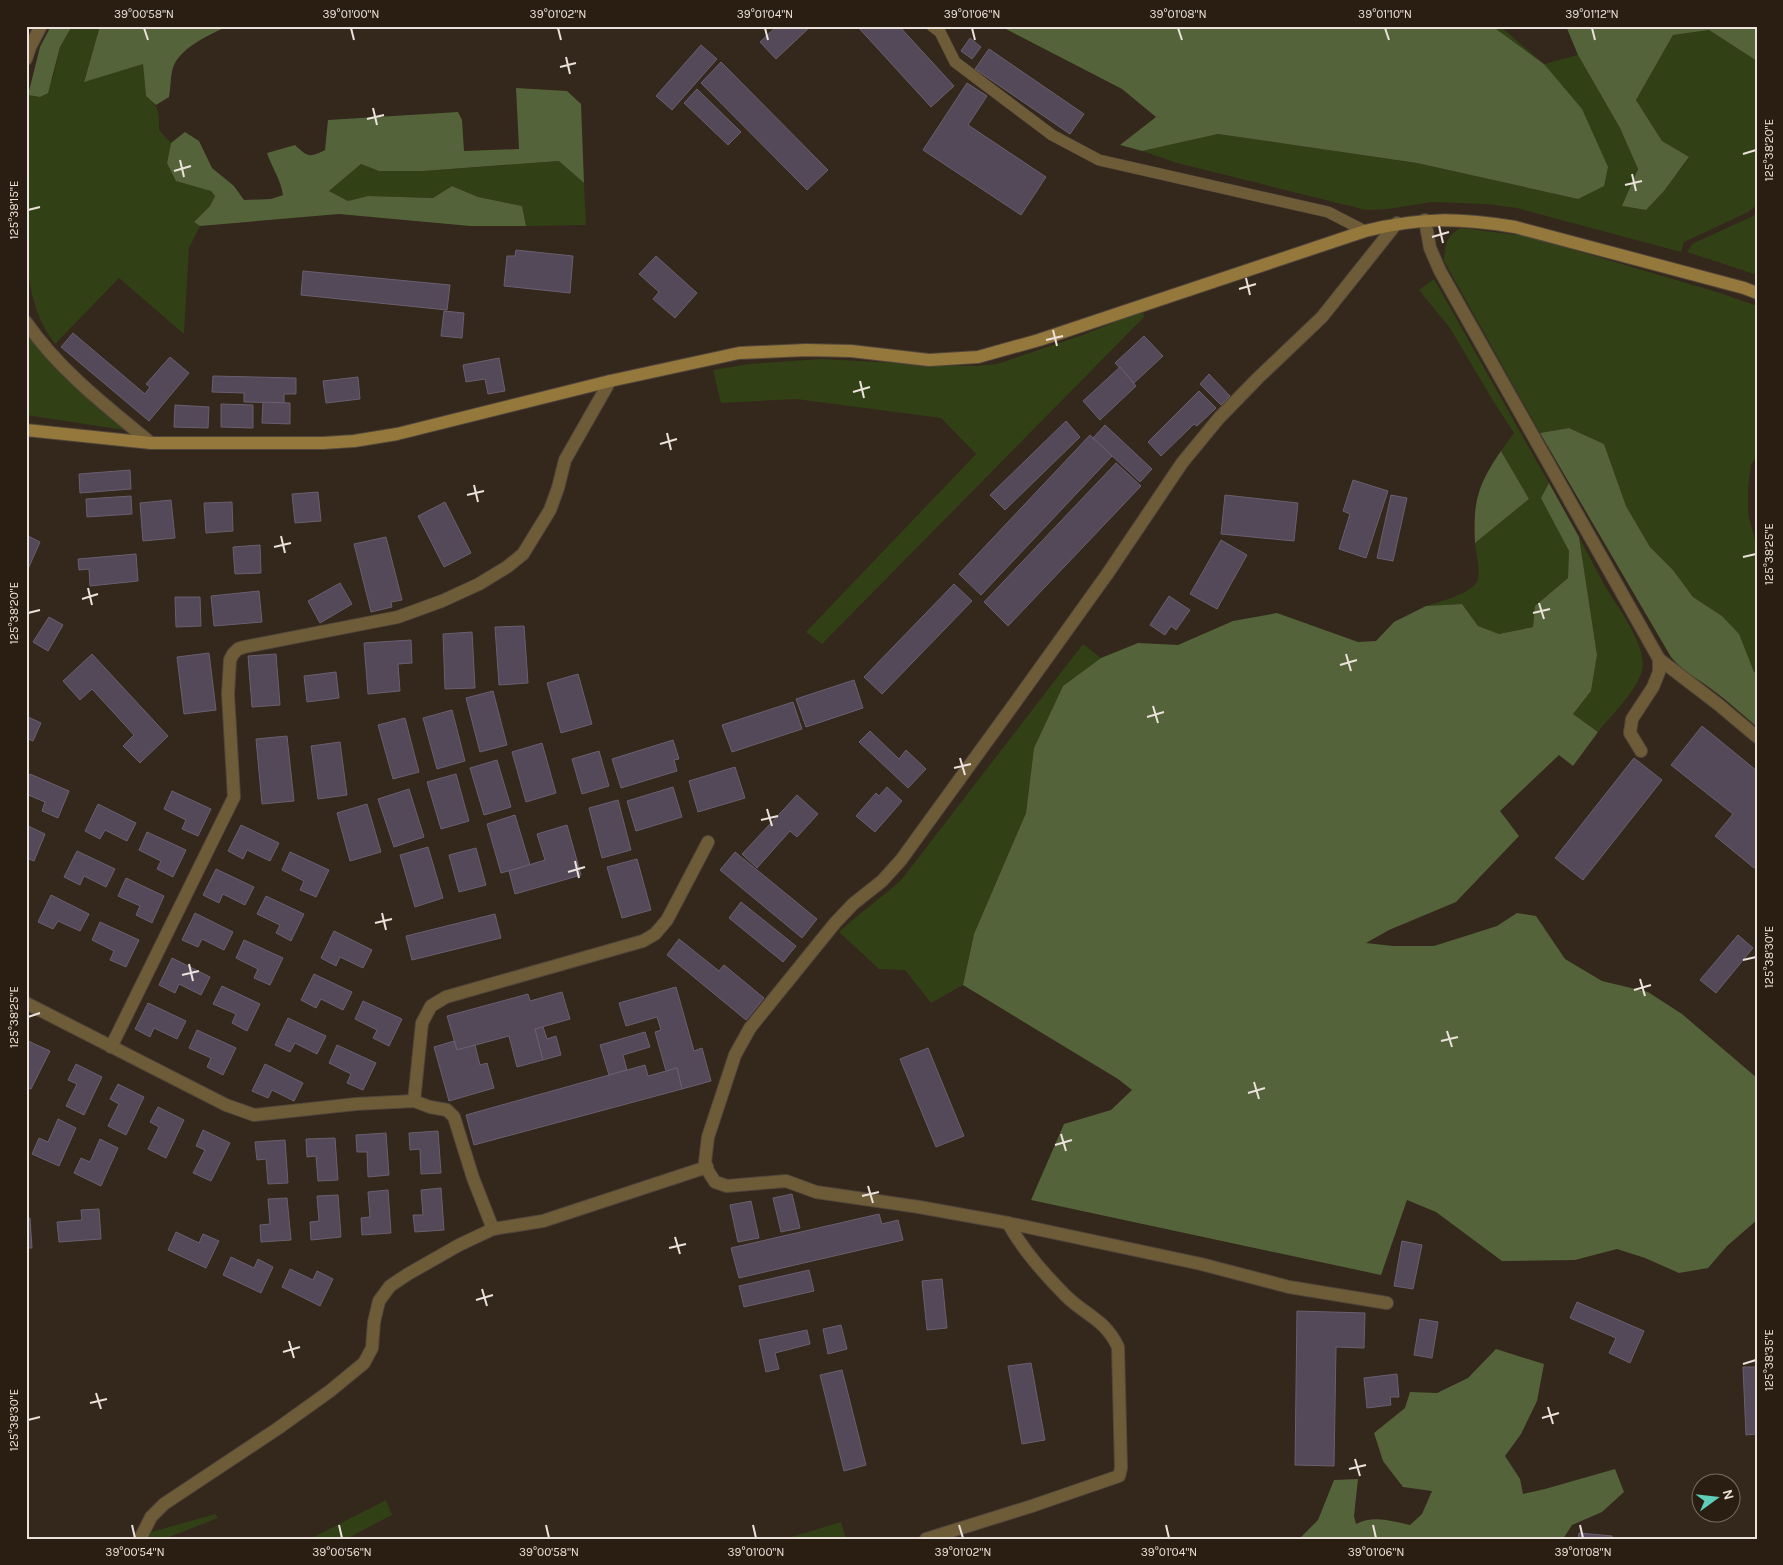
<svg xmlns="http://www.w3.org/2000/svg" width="1783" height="1565" font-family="Karla,sans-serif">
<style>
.green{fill:#324016}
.forest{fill:#546339}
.building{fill:#544958;stroke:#6a5f6f}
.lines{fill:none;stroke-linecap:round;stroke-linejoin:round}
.lane-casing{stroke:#51453b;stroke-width:12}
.street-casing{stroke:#51453b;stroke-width:14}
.secondary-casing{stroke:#51453b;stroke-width:14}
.lane{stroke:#6e5c38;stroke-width:11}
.street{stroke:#6e5c38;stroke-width:12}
.secondary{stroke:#94783c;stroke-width:12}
.ticks{fill:none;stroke:#ebe2db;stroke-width:2}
.neatline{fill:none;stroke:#ebe2db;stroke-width:2}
.ticks-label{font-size:12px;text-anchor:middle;fill:#ebe2db}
</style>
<rect width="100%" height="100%" fill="#34271c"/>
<g class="green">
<path d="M72,26h28l-16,55 59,-17 3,32c14,12 13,16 13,34l12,13 -4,20 44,28 4,5 -5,10 -16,16 6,4 -11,22 -5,86 -65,-56 -64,66c-34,-45 -28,-99 -27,-152 0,-32 0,-64 0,-97l12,2 13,-19 7,-31z"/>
<polygon points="1492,26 1500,26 1544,64 1578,55 1620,128 1638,169 1623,206 1646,210 1664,191 1689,158 1662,141 1636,100 1673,35 1709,30 1757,61 1757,205 1748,212 1684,242 1681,252 1517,208 1486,204 1432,202 1388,209 1366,210 1177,163 1142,151 1218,134 1417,163 1578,199 1544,64"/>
<polygon points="560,161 584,183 586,225 526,226 522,206 478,197 452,186 433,198 368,196 348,201 329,191 361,164 379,171 423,171"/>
<polygon points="1757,212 1757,275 1687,252 1692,244 1753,216"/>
<path d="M1461,228l66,8 193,57 37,13v150l-6,9 -3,22v27l9,34v125l-3,-1 -32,-56 -29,-19 -20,-27 -23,-23 -24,-41 -22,-62 -35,-16 -29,5 -96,-172c1,-16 2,-25 17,-33z"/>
<path d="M1434,279l115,204 -7,15 27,53 -1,27 -33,28 -2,21 -34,7 -21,-8 -16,-22 -36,2c12,-4 49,-13 52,-27 2,-8 -2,-26 -3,-36l54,-44 -28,-48 13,-18 -22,-34 -42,-71 -31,-38z"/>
<polygon points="1143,311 1144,317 822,644 806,632 976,454 941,418 796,399 721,403 713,370 749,364 821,359 935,365 976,366 997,364 1080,336"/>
<polygon points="26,335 35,342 131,431 26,415"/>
<path d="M1579,537c9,17 18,34 27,51 12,19 45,63 35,86 -9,22 -29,40 -43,58l-25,-18 18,-23 6,-36z"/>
<path d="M1083,644l18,14 -38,28 -29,62 -8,65 -52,121 -11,51 -32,18 -26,-33 -26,-1 -40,-37c20,-19 43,-34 63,-53z"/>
<polygon points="386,1500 392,1515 346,1539 310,1539"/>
<polygon points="215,1514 218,1518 164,1539 142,1539 144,1534"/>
<polygon points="841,1522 846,1539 785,1539"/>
</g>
<g class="forest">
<polygon points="51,26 72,26 60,47 48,93 40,97 28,95 40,47"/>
<path d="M100,26h128c-17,8 -46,21 -54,39 -4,9 -3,22 -5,32l-13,8 -10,-9 -3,-32 -59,18z"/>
<polygon points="1000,26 1492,26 1544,64 1582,109 1608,167 1604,186 1578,199 1417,163 1218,134 1142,151 1120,145 1156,117 1122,89"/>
<polygon points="1566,26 1757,26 1757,61 1709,30 1673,35 1636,100 1662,141 1689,157 1664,191 1646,210 1622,206 1638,169 1620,128 1578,55"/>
<path d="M516,88l51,3 14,13 3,79 -25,-22 -136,10h-44l-18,-7 -32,27 19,10 20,-5 65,2 19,-12 26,11 44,9 4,20h-56l-131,-12 -139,12 -6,-4 16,-16 5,-10 -4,-5 -35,-10 -9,-18 4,-20 14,-11 14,9 13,27 22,18 10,14 27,-1 12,-4c-2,-15 -11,-27 -16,-42l28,-8c13,12 14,13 30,5l3,-30 130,-8 4,8 2,31 55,-2z"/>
<path d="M1569,428l35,16 22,62 24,41 23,23 20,27 29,19 17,18 15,38 3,1v54c-14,-12 -28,-25 -43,-36 -15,-12 -31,-19 -43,-34l-131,-224z"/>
<path d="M1501,451l28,48 -54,44c-2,-41 2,-57 26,-92z"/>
<polygon points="1549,483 1579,537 1597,655 1591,691 1573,714 1598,732 1573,766 1559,755 1500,811 1519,836 1456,902 1389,930 1366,943 1393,946 1434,946 1497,926 1517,913 1536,916 1565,959 1602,981 1648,992 1682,1014 1757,1078 1757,1220 1727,1246 1708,1268 1679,1273 1645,1258 1617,1249 1575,1260 1502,1261 1436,1212 1407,1200 1381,1275 1031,1200 1064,1124 1111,1110 1132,1090 1118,1079 963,985 974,934 1026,813 1034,748 1063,686 1101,658 1138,643 1178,645 1233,621 1277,613 1358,642 1376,641 1394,622 1426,606 1462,604 1478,626 1499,634 1533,627 1535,606 1568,578 1569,551 1541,498"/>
<path d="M1496,1349l48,15 -7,37 -16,33 -16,22 15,23 3,15 22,-5 70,-20 9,23 -22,20 -30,13 -9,14h-264l19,-19 16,-40 24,-1 -4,37 2,8c18,-9 35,-3 54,1l12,-11 10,-23 -29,-4 -20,-26 -9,-28 31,-25 5,-16 27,1 31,-15z"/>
</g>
<g class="building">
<polygon points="777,26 811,26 776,59 760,42"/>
<polygon points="857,26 899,26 954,86 931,107"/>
<polygon points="970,38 981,47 972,59 961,51"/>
<polygon points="701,45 717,59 672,110 656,96"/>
<polygon points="989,49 1084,114 1070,134 975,69"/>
<polygon points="721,62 828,170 807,190 701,83"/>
<polygon points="967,83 987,96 968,125 1046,177 1021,215 923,150"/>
<polygon points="697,89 741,132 728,145 684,103"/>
<polygon points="516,250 573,256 570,293 504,286 507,256 515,256"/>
<polygon points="656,256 697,293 675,318 653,299 659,292 639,274"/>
<polygon points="303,271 450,285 447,310 301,295"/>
<polygon points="444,311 464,313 462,338 441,336"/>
<polygon points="73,333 145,394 150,387 146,384 170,357 189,373 149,421 61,347"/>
<polygon points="1144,336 1163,356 1134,383 1115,363"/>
<polygon points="499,358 505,391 488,394 485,379 466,382 463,365"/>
<polygon points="1120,367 1136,386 1100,420 1083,401"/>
<polygon points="1209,374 1230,396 1221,405 1200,384"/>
<polygon points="213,376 296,378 296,394 284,394 284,403 244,402 244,393 212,392"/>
<polygon points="358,377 360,399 326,403 323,381"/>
<polygon points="1199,391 1216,408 1197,426 1194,424 1161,456 1148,442"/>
<polygon points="263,402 290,403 290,424 262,423"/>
<polygon points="221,404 253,405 253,428 221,427"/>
<polygon points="175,405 209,407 208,428 174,427"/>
<polygon points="1066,421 1080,437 1005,510 990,495"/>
<polygon points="1105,425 1152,469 1140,482 1093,438"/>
<polygon points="1090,435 1112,456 981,595 959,574"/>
<polygon points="1116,463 1141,486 1008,626 984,602"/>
<polygon points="130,470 131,489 80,493 79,474"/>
<polygon points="1353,480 1388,491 1366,558 1339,549 1350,514 1343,511"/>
<polygon points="318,492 321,521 295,523 292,494"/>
<polygon points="1225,495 1298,503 1294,541 1221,534"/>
<polygon points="1391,495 1407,498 1393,561 1377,558"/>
<polygon points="131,496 132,514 87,517 86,499"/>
<polygon points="171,500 175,538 143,541 140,503"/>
<polygon points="232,502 233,531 206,533 204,503"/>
<polygon points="445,502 471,553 444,567 418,516"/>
<polygon points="26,535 40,542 28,569 26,568"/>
<polygon points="386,537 402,600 391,602 392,607 371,612 354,544"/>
<polygon points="1221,540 1247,555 1217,609 1190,594"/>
<polygon points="260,545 261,573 235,574 233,547"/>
<polygon points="136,554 138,581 90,586 89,569 79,570 78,559"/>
<polygon points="340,583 352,604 320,623 308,601"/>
<polygon points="954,584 972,601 882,694 864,677"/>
<polygon points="259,591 262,622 214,626 211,596"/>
<polygon points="1169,596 1190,610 1176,630 1171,626 1165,635 1150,625"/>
<polygon points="175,597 200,597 201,626 176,627"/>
<polygon points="49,617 63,625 48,651 33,642"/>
<polygon points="524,626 528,683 499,685 495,627"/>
<polygon points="472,632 475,688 445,689 443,634"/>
<polygon points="411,640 412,663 398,664 400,691 368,694 364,643"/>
<polygon points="209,653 216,710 184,714 177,657"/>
<polygon points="92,654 168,736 140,763 123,746 134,735 92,689 80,700 63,681"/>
<polygon points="276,654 280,705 252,707 248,656"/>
<polygon points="336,672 339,698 307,702 304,676"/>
<polygon points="578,674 592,724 561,733 547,683"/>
<polygon points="854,680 863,708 806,727 796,699"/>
<polygon points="493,691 507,745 480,752 466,698"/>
<polygon points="793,702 802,729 732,752 722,725"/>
<polygon points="452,710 465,761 437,769 423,718"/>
<polygon points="26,716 41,723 33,741 26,738"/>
<polygon points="405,718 419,772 393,779 378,725"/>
<polygon points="1702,726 1757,771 1757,865 1754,868 1715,836 1733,814 1671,765"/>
<polygon points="870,731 899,759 906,750 926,769 908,788 859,742"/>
<polygon points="287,736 294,801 262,804 256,739"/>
<polygon points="673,740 679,759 674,760 677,771 621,788 612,759"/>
<polygon points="340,742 347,795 318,799 311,746"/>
<polygon points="542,743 556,793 526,802 512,752"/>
<polygon points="599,751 609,786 582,794 572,759"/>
<polygon points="1634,758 1662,780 1583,880 1555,858"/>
<polygon points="497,760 511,807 484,815 470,768"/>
<polygon points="735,767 745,798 698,812 689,781"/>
<polygon points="30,774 69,791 58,818 42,811 45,802 26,794 26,784"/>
<polygon points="456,774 469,821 441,829 427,782"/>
<polygon points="673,787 682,817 636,831 627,801"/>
<polygon points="887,787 902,801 875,832 856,816 876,793 879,796"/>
<polygon points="409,789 424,837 394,847 378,799"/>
<polygon points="172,791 211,809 198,836 182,829 186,820 164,809"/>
<polygon points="797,795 818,814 797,837 790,831 757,868 742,854"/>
<polygon points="618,800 631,850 602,858 589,808"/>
<polygon points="98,804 136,823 127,841 105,830 100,839 85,831"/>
<polygon points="367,804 381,852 350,861 337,813"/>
<polygon points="515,815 530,865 501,873 487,824"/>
<polygon points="26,825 45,834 34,861 26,858"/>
<polygon points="241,825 279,843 270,861 247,850 243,859 228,851"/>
<polygon points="567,825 581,875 515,894 509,871 545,860 537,834"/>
<polygon points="147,832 186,850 173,877 157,869 161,861 139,850"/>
<polygon points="428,847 443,898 415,907 400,855"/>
<polygon points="476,848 486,885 459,892 449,855"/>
<polygon points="77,851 115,869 106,887 84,876 80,885 64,877"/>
<polygon points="290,852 329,870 316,897 300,890 304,881 282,870"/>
<polygon points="735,852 817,919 802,938 720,870"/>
<polygon points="637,859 651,910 622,918 607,867"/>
<polygon points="216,869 254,887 245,905 223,894 219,903 203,895"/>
<polygon points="126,878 164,896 152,923 136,915 140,906 118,896"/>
<polygon points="51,895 89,914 80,931 58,921 53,929 38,922"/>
<polygon points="266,896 304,914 291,941 276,933 280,925 257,914"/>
<polygon points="741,902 796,946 783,962 729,918"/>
<polygon points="195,913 233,932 224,950 202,939 198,947 182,940"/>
<polygon points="495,914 501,938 412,960 406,936"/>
<polygon points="100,922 139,940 126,967 110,960 114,951 92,940"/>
<polygon points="334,931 372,950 363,968 340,957 336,966 321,958"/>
<polygon points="1738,935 1753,948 1716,993 1700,980"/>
<polygon points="679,939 719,971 724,965 764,998 746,1020 667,955"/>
<polygon points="244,940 283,958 270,985 254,978 258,969 236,958"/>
<polygon points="172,958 210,977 201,995 179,984 175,993 159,985"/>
<polygon points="314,974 352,992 343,1010 321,999 316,1008 301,1000"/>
<polygon points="222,986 260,1004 247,1031 232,1023 236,1014 213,1004"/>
<polygon points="676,987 694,1051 702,1048 711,1081 682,1089 677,1068 666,1071 655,1032 661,1030 657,1017 626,1026 619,1003"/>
<polygon points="562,992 570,1019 535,1029 543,1060 517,1067 509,1036 457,1050 447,1016 528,994 530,1001"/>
<polygon points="363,1001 402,1019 389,1046 373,1038 377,1030 355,1019"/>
<polygon points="148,1003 186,1021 177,1039 154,1028 150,1037 135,1029"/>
<polygon points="288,1018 326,1036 317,1054 295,1043 290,1052 275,1045"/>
<polygon points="543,1027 547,1039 556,1036 561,1055 543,1060 535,1029"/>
<polygon points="197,1030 236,1048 223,1075 207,1067 211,1058 189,1048"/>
<polygon points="645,1032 650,1047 623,1055 627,1070 609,1075 600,1045"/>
<polygon points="26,1040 50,1051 31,1089 26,1087"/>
<polygon points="454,1041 457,1050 475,1045 480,1065 487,1063 494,1088 449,1101 434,1047"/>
<polygon points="337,1045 376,1063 363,1090 347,1083 351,1074 329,1063"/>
<polygon points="928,1048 964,1136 936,1147 900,1059"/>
<polygon points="76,1064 102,1077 84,1115 66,1106 77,1084 68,1080"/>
<polygon points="265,1064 303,1083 294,1101 272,1090 268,1098 252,1091"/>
<polygon points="645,1065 648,1076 677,1068 682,1089 474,1145 466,1115"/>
<polygon points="118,1084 144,1097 126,1135 108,1126 119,1104 110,1099"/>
<polygon points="158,1107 184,1120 166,1158 148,1149 159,1127 150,1122"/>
<polygon points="58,1119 76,1128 59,1166 32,1154 39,1138 48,1142"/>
<polygon points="203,1130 230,1143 211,1181 193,1173 205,1150 196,1146"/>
<polygon points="438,1131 441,1173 421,1174 420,1149 410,1150 409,1133"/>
<polygon points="386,1133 389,1175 368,1177 367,1152 357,1152 356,1135"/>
<polygon points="335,1138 338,1180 318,1181 316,1156 307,1157 306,1139"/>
<polygon points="100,1139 118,1148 101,1186 74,1173 81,1158 90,1162"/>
<polygon points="285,1140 288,1183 268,1184 266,1159 257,1160 255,1142"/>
<polygon points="441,1188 444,1230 415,1232 413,1215 423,1215 421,1190"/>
<polygon points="388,1190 391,1233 362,1235 361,1218 370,1217 368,1192"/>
<polygon points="792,1194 800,1228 781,1232 773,1198"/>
<polygon points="338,1195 341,1237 311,1240 310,1222 319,1221 317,1196"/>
<polygon points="287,1198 291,1240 261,1242 260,1225 270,1224 268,1199"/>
<polygon points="751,1201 759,1238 738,1242 730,1205"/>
<polygon points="99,1209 101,1239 59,1242 57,1222 82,1220 81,1210"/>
<polygon points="879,1214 882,1224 898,1220 903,1240 739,1278 731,1248"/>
<polygon points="30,1218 32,1248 26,1248 26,1219"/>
<polygon points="176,1232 199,1243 203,1234 219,1241 206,1268 168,1250"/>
<polygon points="1402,1241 1422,1245 1413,1289 1394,1286"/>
<polygon points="231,1257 254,1268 258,1259 273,1267 261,1293 223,1275"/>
<polygon points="290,1269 313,1280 317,1271 333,1279 320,1306 282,1287"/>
<polygon points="809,1270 814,1291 744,1307 739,1286"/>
<polygon points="942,1279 947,1328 927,1330 922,1281"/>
<polygon points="1577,1302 1644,1331 1630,1363 1609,1353 1616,1338 1570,1318"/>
<polygon points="1297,1311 1365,1313 1364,1348 1336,1347 1334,1466 1295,1465"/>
<polygon points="1420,1319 1438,1322 1432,1358 1414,1355"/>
<polygon points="841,1325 847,1349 828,1354 823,1329"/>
<polygon points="807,1330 810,1344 775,1353 779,1369 766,1372 759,1340"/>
<polygon points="1031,1363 1045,1440 1022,1444 1008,1366"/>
<polygon points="1743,1367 1757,1367 1757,1434 1746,1435"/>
<polygon points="842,1370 866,1465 844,1471 820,1375"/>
<polygon points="1397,1374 1399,1397 1390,1397 1391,1405 1367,1408 1364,1378"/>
<polygon points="1579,1533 1612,1536 1612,1539 1578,1539"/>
</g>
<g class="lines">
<defs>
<polyline id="lane" points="932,26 940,32 955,62 1052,135 1099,160 1328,212 1365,231"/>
<g id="street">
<polyline points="26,59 30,47 41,26"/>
<polyline points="1425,220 1430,248 1440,271 1659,659 1659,672 1653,687 1632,719 1630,733 1641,751"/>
<path d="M26,322c33,48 81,85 125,121"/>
<polyline points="1659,659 1719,705 1757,737"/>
<polyline points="26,1003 226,1105 254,1115 356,1104 414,1101 430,1107 447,1110 454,1117 473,1178 493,1229"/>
<polyline points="111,1047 234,797 228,694 230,660 233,654 238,649 244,647 398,617 442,601 479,584 507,567 523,554 550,510 558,488 565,460 610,381"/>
<polyline points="414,1101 422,1023 431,1006 446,997 643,941 655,934 667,920 708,842"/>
<polyline points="1387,1303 1289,1287 1201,1264 1008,1223 919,1207 816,1192 786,1181 727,1186 715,1182 708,1171 705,1162 708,1137 735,1055 750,1028 835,923 853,904 882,881 901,860 1017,700 1108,573 1182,463 1219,418 1258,378 1322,317 1397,223"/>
<polyline points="140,1539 151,1517 164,1504 277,1429 330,1391 364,1363 372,1348 374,1322 379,1301 390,1286 408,1274 459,1245 493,1229 543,1221 707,1167"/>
<path d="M926,1539l106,-33 87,-30 2,-8 -3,-121c-13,-28 -33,-32 -52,-51 -22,-22 -43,-46 -58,-73"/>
</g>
<path id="secondary" d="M26,430l125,13h172l31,-2 43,-7 213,-53 129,-28 67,-3 45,1 78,9 49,-3 61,-17 326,-109c55,-14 95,-13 150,-4l229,61 13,5"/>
</defs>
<use href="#lane" class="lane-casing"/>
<use href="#street" class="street-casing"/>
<use href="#secondary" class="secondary-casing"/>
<use href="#lane" class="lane"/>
<use href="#street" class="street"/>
<use href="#secondary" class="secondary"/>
</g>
<path class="ticks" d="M144,28l4,12M351,28l3,12M558,28l3,12M765,28l3,12M972,28l3,12M1178,28l4,12M1385,28l4,12M1592,28l3,12M566,57l4,17M560,67l16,-4M373,108l4,17M367,119l17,-4M1743,154l13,-4M180,160l4,17M174,171l17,-5M1632,174l4,17M1625,185l17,-4M28,210l12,-3M1439,226l4,17M1432,237l17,-5M1246,278l4,17M1239,289l17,-5M1053,330l4,16M1046,340l17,-4M860,381l4,17M853,392l17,-5M667,433l4,17M660,444l17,-5M474,485l4,17M467,495l17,-4M281,536l4,17M274,547l17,-4M1743,557l13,-3M88,588l4,17M82,599l16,-5M1539,603l5,16M28,613l12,-3M1533,613l17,-4M1346,654l5,17M1340,665l17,-5M1153,706l5,17M1147,717l17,-5M960,758l5,17M954,768l17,-4M767,809l5,17M761,820l17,-4M575,861l4,17M568,872l17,-5M382,913l4,17M375,923l17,-4M1743,960l13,-3M189,964l4,17M182,975l17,-4M1640,979l5,17M1634,990l17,-5M28,1017l12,-4M1447,1031l5,16M1441,1041l17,-4M1254,1082l5,17M1248,1093l17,-5M1061,1134l5,17M1055,1145l17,-5M868,1186l5,17M862,1196l17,-4M675,1237l5,17M669,1248l17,-4M482,1289l5,17M476,1300l17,-5M289,1341l5,17M283,1352l17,-5M1743,1364l13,-4M96,1393l5,16M90,1403l17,-4M1548,1407l5,17M1542,1418l17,-5M28,1420l12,-3M1355,1459l5,17M1349,1469l17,-4M132,1525l3,13M339,1525l3,13M546,1525l3,13M753,1525l3,13M959,1525l4,13M1166,1525l3,13M1373,1525l3,13M1580,1525l3,13"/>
<rect width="1783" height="1565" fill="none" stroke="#2a1e12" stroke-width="55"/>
<g transform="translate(1716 1498) rotate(75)"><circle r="24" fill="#2a1e12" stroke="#776c62"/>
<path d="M0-4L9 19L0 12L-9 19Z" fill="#5eceb8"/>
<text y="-8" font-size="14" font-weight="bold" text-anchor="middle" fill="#ebe2db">N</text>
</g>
<rect x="28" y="28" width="1728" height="1510" class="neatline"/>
<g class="ticks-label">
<text x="144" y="18">39°00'58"N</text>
<text x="351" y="18">39°01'00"N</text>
<text x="558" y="18">39°01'02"N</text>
<text x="765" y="18">39°01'04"N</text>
<text x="972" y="18">39°01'06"N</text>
<text x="1178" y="18">39°01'08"N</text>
<text x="1385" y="18">39°01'10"N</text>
<text x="1592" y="18">39°01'12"N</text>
<text transform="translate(1769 150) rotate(-90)" y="4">125°38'20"E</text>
<text transform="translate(14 210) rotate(-90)" y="4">125°38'15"E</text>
<text transform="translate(1769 554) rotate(-90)" y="4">125°38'25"E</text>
<text transform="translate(14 613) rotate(-90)" y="4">125°38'20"E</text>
<text transform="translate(1769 957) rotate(-90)" y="4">125°38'30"E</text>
<text transform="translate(14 1017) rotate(-90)" y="4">125°38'25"E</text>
<text transform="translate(1769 1360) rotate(-90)" y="4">125°38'35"E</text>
<text transform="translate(14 1420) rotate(-90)" y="4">125°38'30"E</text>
<text x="135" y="1556">39°00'54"N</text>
<text x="342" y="1556">39°00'56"N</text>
<text x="549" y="1556">39°00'58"N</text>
<text x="756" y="1556">39°01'00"N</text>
<text x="963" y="1556">39°01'02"N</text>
<text x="1169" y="1556">39°01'04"N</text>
<text x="1376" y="1556">39°01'06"N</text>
<text x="1583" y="1556">39°01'08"N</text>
</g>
</svg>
